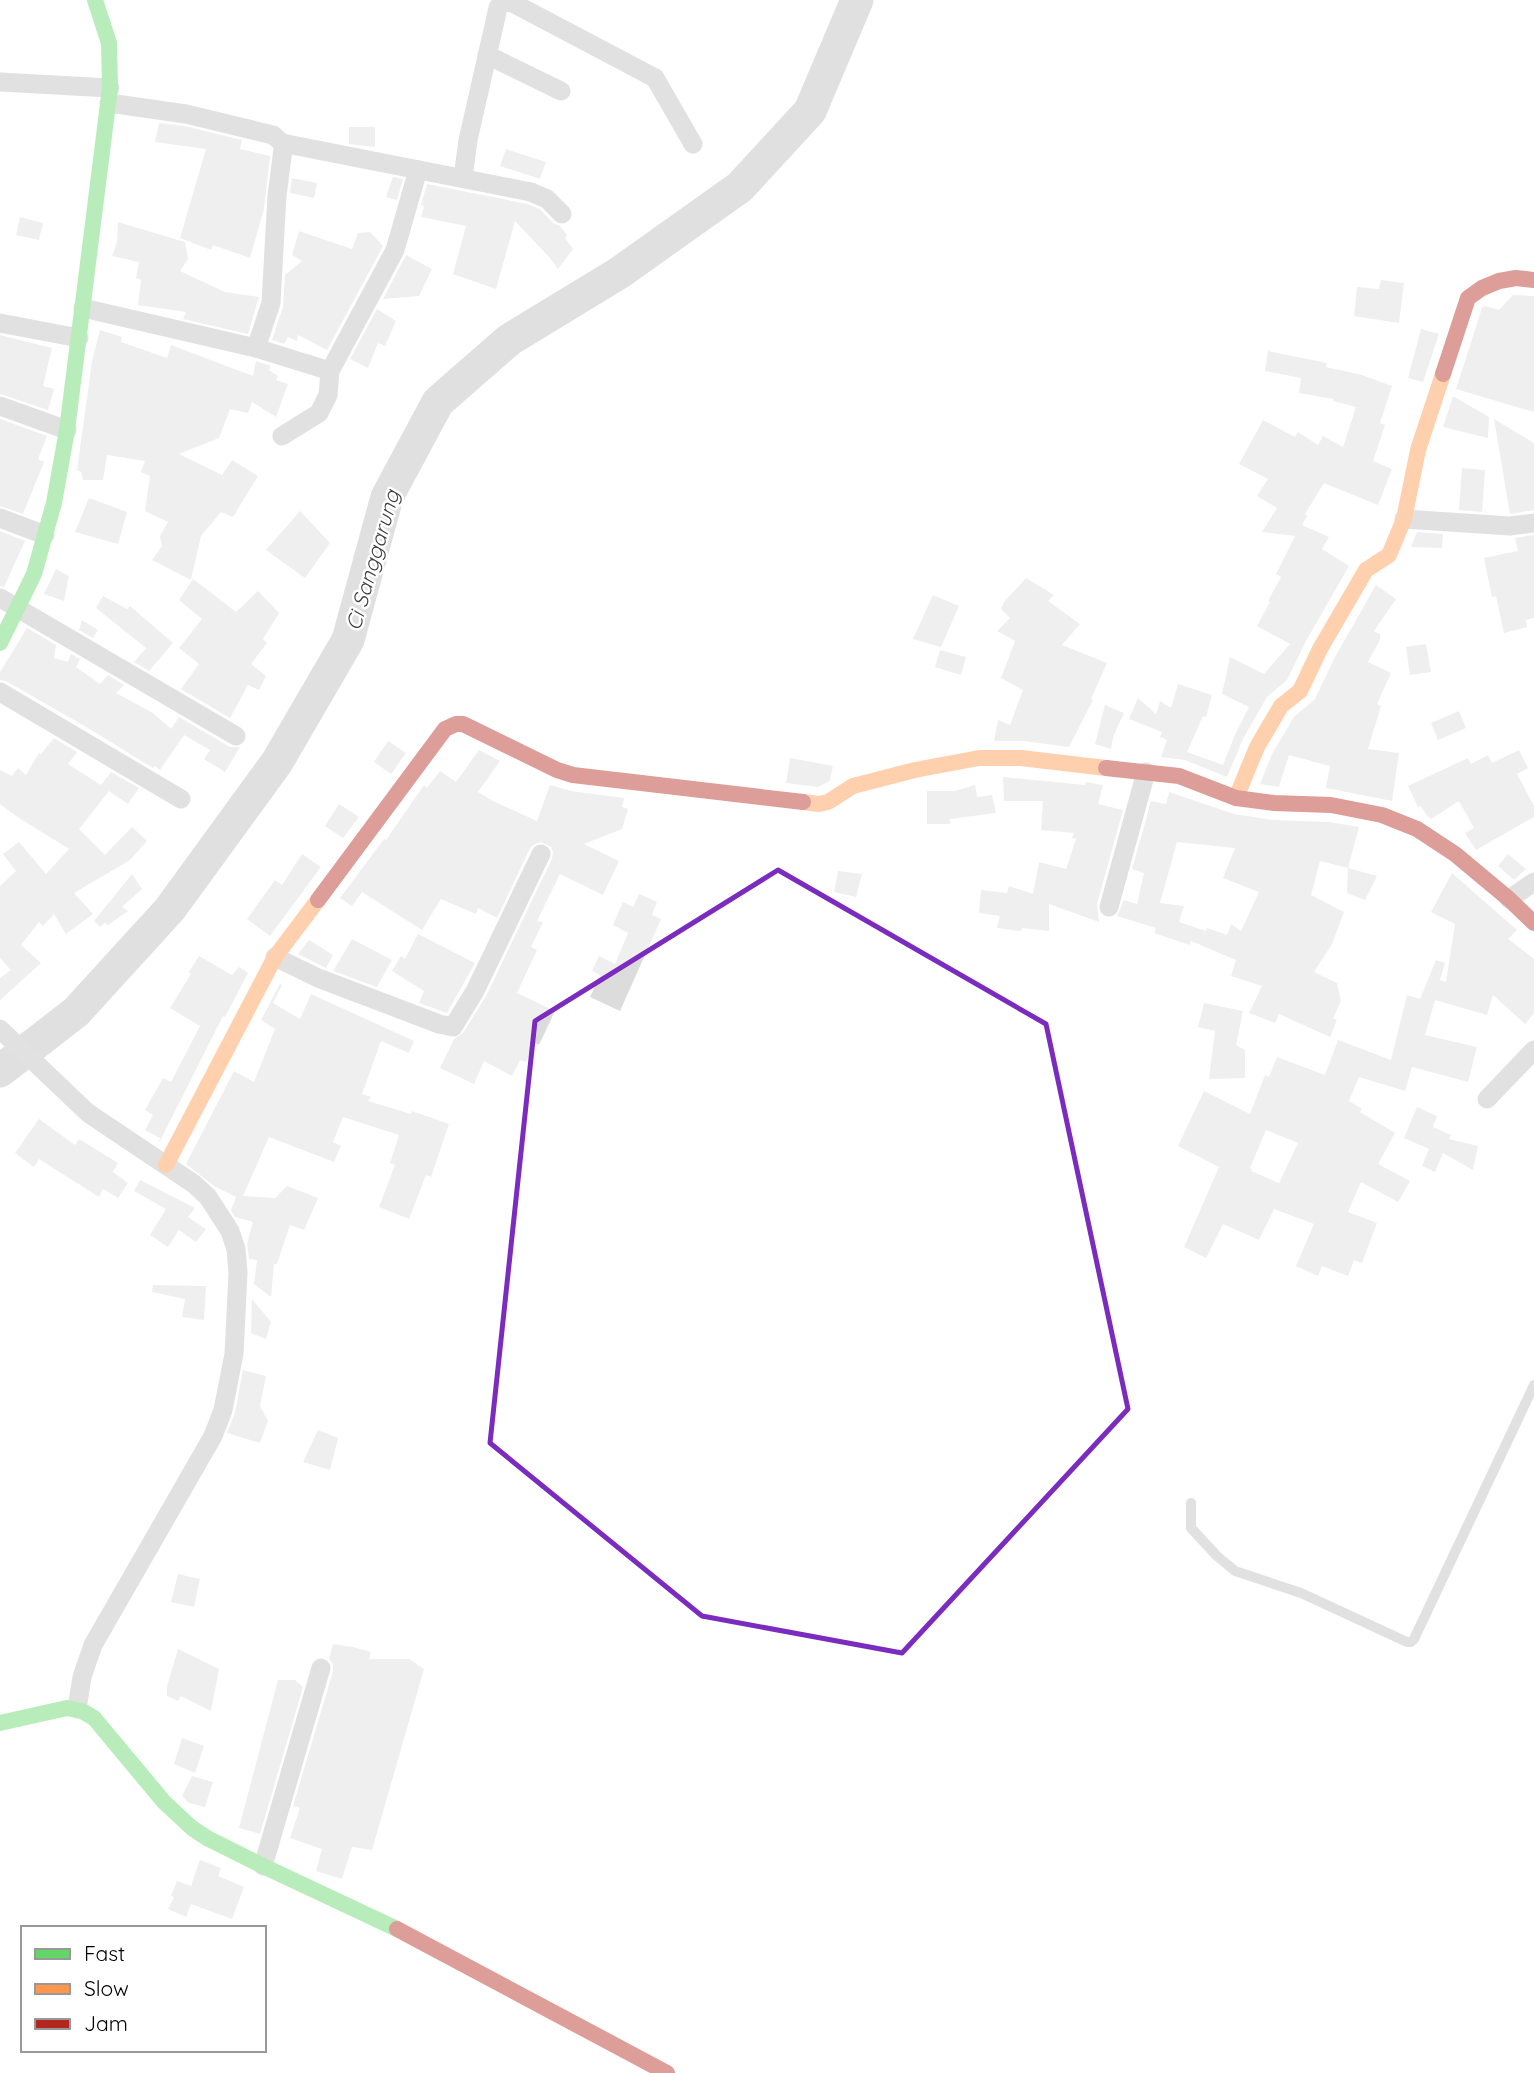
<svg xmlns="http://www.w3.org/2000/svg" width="1534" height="2073" font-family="Quicksand,sans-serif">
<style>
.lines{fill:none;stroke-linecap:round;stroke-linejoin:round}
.river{stroke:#bbb;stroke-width:33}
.building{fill:#dcdcdc;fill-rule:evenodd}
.lane{stroke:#bdbdbd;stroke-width:10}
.street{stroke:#bdbdbd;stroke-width:19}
.fast{stroke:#63d668;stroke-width:16}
.slow{stroke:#ff974d;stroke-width:16}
.jam{stroke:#b3261e;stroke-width:16}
.marked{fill:none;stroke:#7b2cbf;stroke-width:5;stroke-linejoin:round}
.labels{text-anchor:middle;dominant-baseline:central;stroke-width:5;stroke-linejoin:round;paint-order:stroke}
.water-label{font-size:21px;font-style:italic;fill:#3f3f3f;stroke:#fff}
</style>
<rect width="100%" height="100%" fill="#fff"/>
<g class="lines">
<polyline class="river" points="0,1071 76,1012 170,909 277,762 348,640 387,497 438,402 509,340 619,273 740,187 810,111 857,0"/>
</g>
<g class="building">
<polygon points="159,123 184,126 242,140 240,149 270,156 264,209 250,258 213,245 211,250 180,238 206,149 155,142"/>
<polygon points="349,127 375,127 375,147 349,144"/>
<polygon points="506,149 546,162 540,179 500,166"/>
<polygon points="393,177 403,179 397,200 386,197"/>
<polygon points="292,178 317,183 314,198 290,193"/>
<polygon points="427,184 527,204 540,209 553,223 560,226 567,235 565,238 573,249 558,269 550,258 515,221 496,289 453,274 466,226 421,217 424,206 421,205"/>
<polygon points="20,217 43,223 39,240 16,235"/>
<polygon points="118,222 185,242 188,259 180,271 225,292 259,297 248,334 183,319 186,312 138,305 141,280 136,278 139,262 112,256 117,242"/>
<polygon points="299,231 352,249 358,233 370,232 383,246 327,350 298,335 297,341 288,337 284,344 272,340 283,307 285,275 302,261 292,255"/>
<polygon points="406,255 432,269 419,296 383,299"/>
<polygon points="1381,280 1404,283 1399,323 1354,316 1357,287 1379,289"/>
<polygon points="1513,295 1534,296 1534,412 1456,389 1482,308 1485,306 1499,310"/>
<polygon points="377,309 396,321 385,346 378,343 368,368 350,359"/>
<polygon points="1421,329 1439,334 1423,382 1408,378"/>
<polygon points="100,330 122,337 121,342 167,358 171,345 253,376 256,361 271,366 269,370 278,376 276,380 288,384 276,417 252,402 248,413 230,409 219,438 179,454 222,475 232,460 258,476 233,517 221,512 201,536 191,580 152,560 162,546 160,536 168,522 145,511 150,476 141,472 145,461 107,455 103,480 83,480 81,472 77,470 92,361"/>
<polygon points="0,335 52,348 43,386 54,389 48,410 0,394"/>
<polygon points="1268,351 1327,363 1326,367 1362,375 1392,386 1380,423 1385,425 1373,461 1392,469 1378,505 1324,483 1305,514 1307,516 1302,525 1329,537 1322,549 1349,566 1306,641 1287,680 1267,697 1243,739 1227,777 1185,760 1161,757 1167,740 1160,737 1162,732 1129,719 1138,698 1156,714 1160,701 1171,708 1178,684 1212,695 1206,717 1203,716 1187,752 1223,765 1234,737 1249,707 1222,694 1230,657 1264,674 1290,644 1257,626 1270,602 1268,601 1281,577 1276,574 1295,536 1262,532 1277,508 1257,496 1268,479 1239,464 1263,420 1295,437 1298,432 1318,445 1323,436 1343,447 1356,407 1333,401 1334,399 1299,393 1301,378 1265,371"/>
<polygon points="1453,396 1489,417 1488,438 1443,427"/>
<polygon points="0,419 47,436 38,459 44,462 23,514 0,506"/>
<polygon points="1494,419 1534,443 1534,510 1510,514"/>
<polygon points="1462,468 1485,470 1482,512 1459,510"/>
<polygon points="89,498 127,512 118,544 75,532"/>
<polygon points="300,511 330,543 305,578 266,550"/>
<polygon points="0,531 25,541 4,587 0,586"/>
<polygon points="1417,532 1443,534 1442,548 1411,547"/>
<polygon points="1534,535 1534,618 1526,620 1527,627 1504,633 1496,596 1492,597 1484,558 1518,551 1515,538"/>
<polygon points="56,569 69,576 64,601 44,594"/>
<polygon points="1026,578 1054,595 1048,601 1080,624 1062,645 1107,663 1091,699 1093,700 1069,747 1023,741 994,741 998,720 1010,725 1023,690 1001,678 1015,641 997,631 1010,618 1001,609 1004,602"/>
<polygon points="193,579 236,612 258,591 279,613 263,639 267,643 251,664 266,676 259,690 248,685 230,718 181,689 199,664 179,648 202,619 179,600"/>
<polygon points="1376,585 1396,599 1374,631 1380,634 1380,640 1368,662 1391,673 1377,704 1381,706 1368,749 1399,753 1392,801 1326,788 1330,766 1289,755 1279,787 1260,784 1272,754 1294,717 1315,699 1335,657"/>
<polygon points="933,595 959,606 941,647 913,639"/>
<polygon points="103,596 127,609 130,606 173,643 149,671 134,662 146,648 96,608"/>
<polygon points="82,620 98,630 93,638 79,630"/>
<polygon points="27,628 56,645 54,658 68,662 71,654 80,659 76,667 100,684 108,675 124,685 116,693 153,713 171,729 179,717 230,747 240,747 225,772 204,759 210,750 184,735 160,770 155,766 153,768 93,731 6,681 0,680 0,672"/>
<polygon points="1426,644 1431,672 1410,675 1406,647"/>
<polygon points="940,650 966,657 961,675 935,667"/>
<polygon points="1105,705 1124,713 1113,737 1111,749 1095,744"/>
<polygon points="1459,711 1466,728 1438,740 1431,723"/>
<polygon points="54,738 77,752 68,764 101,785 111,772 139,788 128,804 109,791 79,829 105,855 132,827 147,841 130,860 74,893 93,914 66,934 54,914 43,926 39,922 21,945 41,963 0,1000 0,978 11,970 0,958 0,886 16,871 3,854 19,842 46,874 69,849 16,816 0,804 0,770 12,776 18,768 26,775 39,753 41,754"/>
<polygon points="388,741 406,753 391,774 374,762"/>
<polygon points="479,750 500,761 478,792 493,801 537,821 550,785 571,791 624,798 622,807 628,809 622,829 584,844 619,861 603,895 560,874 537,921 543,922 531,947 537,950 517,993 555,1011 539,1045 535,1043 526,1062 520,1060 512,1076 484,1061 474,1084 440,1068 454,1039 463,1033 486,996 552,859 553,852 551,847 541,842 535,844 530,848 497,918 478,908 476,914 441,899 422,930 362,892 352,906 340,898 384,839 386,840 424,785 427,788 440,771 456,782"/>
<polygon points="1519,750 1528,768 1517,774 1534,806 1534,817 1476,850 1465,833 1474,828 1459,801 1431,819 1427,816 1421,806 1418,807 1408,786 1468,758 1471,764 1488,755 1492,763"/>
<polygon points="790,758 833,766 830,781 818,787 786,783"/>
<polygon points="1003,777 1085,785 1086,782 1103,785 1098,804 1123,810 1097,904 1099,922 1049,904 1049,931 1022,928 1021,931 997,928 1000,916 979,913 981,890 1007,893 1009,886 1033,894 1039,862 1066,869 1076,839 1072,838 1074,833 1041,830 1043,801 1004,801"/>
<polygon points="975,785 977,797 992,795 996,813 950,819 950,824 927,824 927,791 955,791"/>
<path d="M1169,792l65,22 39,6 56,2 30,5 -11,41 -28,-7 -9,34 33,17 -12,32 -18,28 23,11 4,18 -8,17 4,2 -7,17 -51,-23 -4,9 -26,-10 13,-27 -31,-10 5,-16 -45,-19 -1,4 -36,-12 2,-5 -39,-12 7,-16 13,4 7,-31 -12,-4 15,-53 4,-15 15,3zM1177,842l58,6 -12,30 36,14 -18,39 -10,-7 -4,11 -20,-7 -1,3 -27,-9 5,-16 -24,-3z"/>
<polygon points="339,804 359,817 343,838 325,826"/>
<polygon points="302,854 321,867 270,936 247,919 275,880 282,885"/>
<polygon points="1508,854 1526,869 1514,880 1498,866"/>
<polygon points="1348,868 1377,876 1365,900 1347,893"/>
<polygon points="838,871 862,874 856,897 834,892"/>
<path d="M1452,873l65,57 -9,9 26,20v54l-9,11 -32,-29 -6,20 -52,-15 -10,35 52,12 -9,35 -56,-15 -7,24 -46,-14 -10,24 13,8 -2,3 35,21 -17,31 32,17 -12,21 -37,-20 -13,30 29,11 -15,40 -8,-3 -6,16 -26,-10 -4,10 -22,-10 18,-42 -40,-15 -15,31 -36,-16 -17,34 -22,-11 35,-80 -41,-21 26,-55 46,23 15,-39 4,2 8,-20 48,18 13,-35 53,20 16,-65 13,4 16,-39 9,3 -5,17 6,2 9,-58 -24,-12zM1266,1130l32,13 -19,40 -28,-12 1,-2 -2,-1z"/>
<polygon points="132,874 142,889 122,907 128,911 108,925 105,923 100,927 94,921"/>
<polygon points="639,894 657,902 652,915 661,919 620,1011 590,997 600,975 592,971 599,956 615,964 628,933 613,925 623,902 633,907"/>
<polygon points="418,934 475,963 447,1013 419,1003 424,991 392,971 401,956 405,959"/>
<polygon points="352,939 392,960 377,987 333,971"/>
<polygon points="309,940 333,955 326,968 298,954"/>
<polygon points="199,956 232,975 239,967 248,973 225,1017 223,1016 158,1145 160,1138 145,1130 153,1115 145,1110 163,1078 171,1082 200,1026 170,1008 191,974 189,972"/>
<polygon points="280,984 282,985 273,1003 300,1019 311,994 414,1041 409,1053 381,1041 362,1094 371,1097 368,1101 411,1114 412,1111 449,1124 431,1177 426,1175 409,1219 379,1207 395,1165 390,1163 399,1135 343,1117 333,1142 341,1146 334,1162 269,1137 243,1196 275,1198 287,1186 318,1198 304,1230 290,1225 277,1264 274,1264 271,1297 254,1284 257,1260 249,1259 247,1244 253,1222 235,1217 231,1210 236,1197 214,1186 186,1164 234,1071 254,1082 275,1029 261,1020"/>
<polygon points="1204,1003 1243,1011 1236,1045 1245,1050 1245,1078 1209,1079 1215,1031 1198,1027"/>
<polygon points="1417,1107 1437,1116 1433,1127 1451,1135 1449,1139 1478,1146 1473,1170 1443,1153 1435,1172 1422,1166 1429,1149 1404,1138"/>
<polygon points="39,1119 75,1145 79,1139 118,1163 113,1172 128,1183 118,1198 103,1189 99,1197 39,1159 34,1167 15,1153"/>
<polygon points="140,1180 195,1208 188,1217 206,1229 196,1242 179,1230 168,1247 150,1235 166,1209 134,1191"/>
<polygon points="153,1285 206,1286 204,1320 182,1317 185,1299 152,1292"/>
<polygon points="252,1299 271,1322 266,1339 251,1333"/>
<polygon points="243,1370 266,1376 260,1406 268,1421 260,1443 227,1433 235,1413"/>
<polygon points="318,1430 338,1438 330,1470 303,1462"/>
<polygon points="178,1574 200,1579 194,1607 171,1602"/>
<polygon points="333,1644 353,1647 371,1652 369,1659 409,1659 424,1669 372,1850 352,1847 342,1879 316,1871 322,1849 290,1838 300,1808 293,1806 333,1671 333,1664 329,1659"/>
<polygon points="178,1649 219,1669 211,1711 181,1696 178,1701 167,1696 167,1686"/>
<polygon points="278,1680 295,1680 303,1687 260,1834 239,1828"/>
<polygon points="182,1738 204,1746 195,1773 174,1764"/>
<polygon points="192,1776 213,1782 205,1807 189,1803 182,1796"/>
<polygon points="200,1860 221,1868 218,1876 244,1887 232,1919 191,1904 186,1917 168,1909 174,1897 171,1896 177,1881 191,1886"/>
</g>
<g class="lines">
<polyline class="lane" points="1191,1503 1191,1528 1217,1556 1235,1571 1301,1593 1407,1642 1411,1642 1414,1639 1534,1385"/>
<g class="street">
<polyline points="487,55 561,91"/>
<polyline points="0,82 110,88"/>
<polyline points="109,103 186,114 273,135 282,143 283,149 277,196 271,303 256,348"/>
<polyline points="282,143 531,192 547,199 562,214"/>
<polyline points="463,178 468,140 498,8 501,3 511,2 655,78 693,144"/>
<polyline points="83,308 256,348 330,371"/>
<polyline points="0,323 79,338"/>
<polyline points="0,406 67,430"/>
<polyline points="282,436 319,413 328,395 330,371 395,250 418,170"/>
<polyline points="0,518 45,535"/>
<polyline points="1404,519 1510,526 1534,523"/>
<polyline points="0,598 236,736"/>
<polyline points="0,692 181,799"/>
<polyline points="1509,899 1534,882"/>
<polyline points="1109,907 1146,772"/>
<polyline points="275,957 318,978 439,1024 453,1027 475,991 541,854"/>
<polyline points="0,1029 88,1113 194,1184 208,1197 230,1231 236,1249 238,1273 234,1354 223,1410 213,1436 93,1645 82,1677 77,1709"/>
<polyline points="1487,1099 1534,1050"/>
<polyline points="263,1866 321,1668"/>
</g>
<g class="fast">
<polyline points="0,643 34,574 54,503 67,430 110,88 109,43 95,0"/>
<polyline points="0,1723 67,1708 82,1711 94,1718 164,1802 192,1828 207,1838 263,1866 397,1929"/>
</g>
<g class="slow">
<polyline points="1236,798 1257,747 1281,706 1300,691 1320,649 1366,570 1389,555 1404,519 1418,450 1443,374"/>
<polyline points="803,802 819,804 828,802 853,786 915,770 979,758 1021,758 1106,768"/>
<polyline points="166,1165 275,957 318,900"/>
</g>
<g class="jam">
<polyline points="1443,374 1468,298 1482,288 1499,281 1516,278 1534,280"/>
<polyline points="1106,768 1179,776 1236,798 1274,803 1331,805 1382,815 1417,829 1455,854 1509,899 1534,923"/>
<polyline points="318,900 445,729 456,724 463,724 557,770 573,775 803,802"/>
<polyline points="397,1929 667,2073"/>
</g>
</g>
<path d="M0 0H1534V2073H0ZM778,870l268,154 82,385 -226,244 -200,-37 -212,-173 45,-422z" fill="#fff" fill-opacity=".55" fill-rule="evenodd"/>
<path class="marked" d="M778,870l268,154 82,385 -226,244 -200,-37 -212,-173 45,-422z"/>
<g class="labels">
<g class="water-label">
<text transform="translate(372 560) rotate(-74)">Ci Sanggarung</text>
</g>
</g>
<rect x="21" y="1926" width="245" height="126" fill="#ffffff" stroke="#999999" stroke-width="2"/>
<rect x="35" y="1949" width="35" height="10" fill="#63d668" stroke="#999999" stroke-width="2"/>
<text x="84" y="1961" font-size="21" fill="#000000">Fast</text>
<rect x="35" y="1984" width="35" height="10" fill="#ff974d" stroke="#999999" stroke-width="2"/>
<text x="84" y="1996" font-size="21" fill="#000000">Slow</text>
<rect x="35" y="2019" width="35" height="10" fill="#b3261e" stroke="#999999" stroke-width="2"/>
<text x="84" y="2031" font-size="21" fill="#000000">Jam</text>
</svg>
